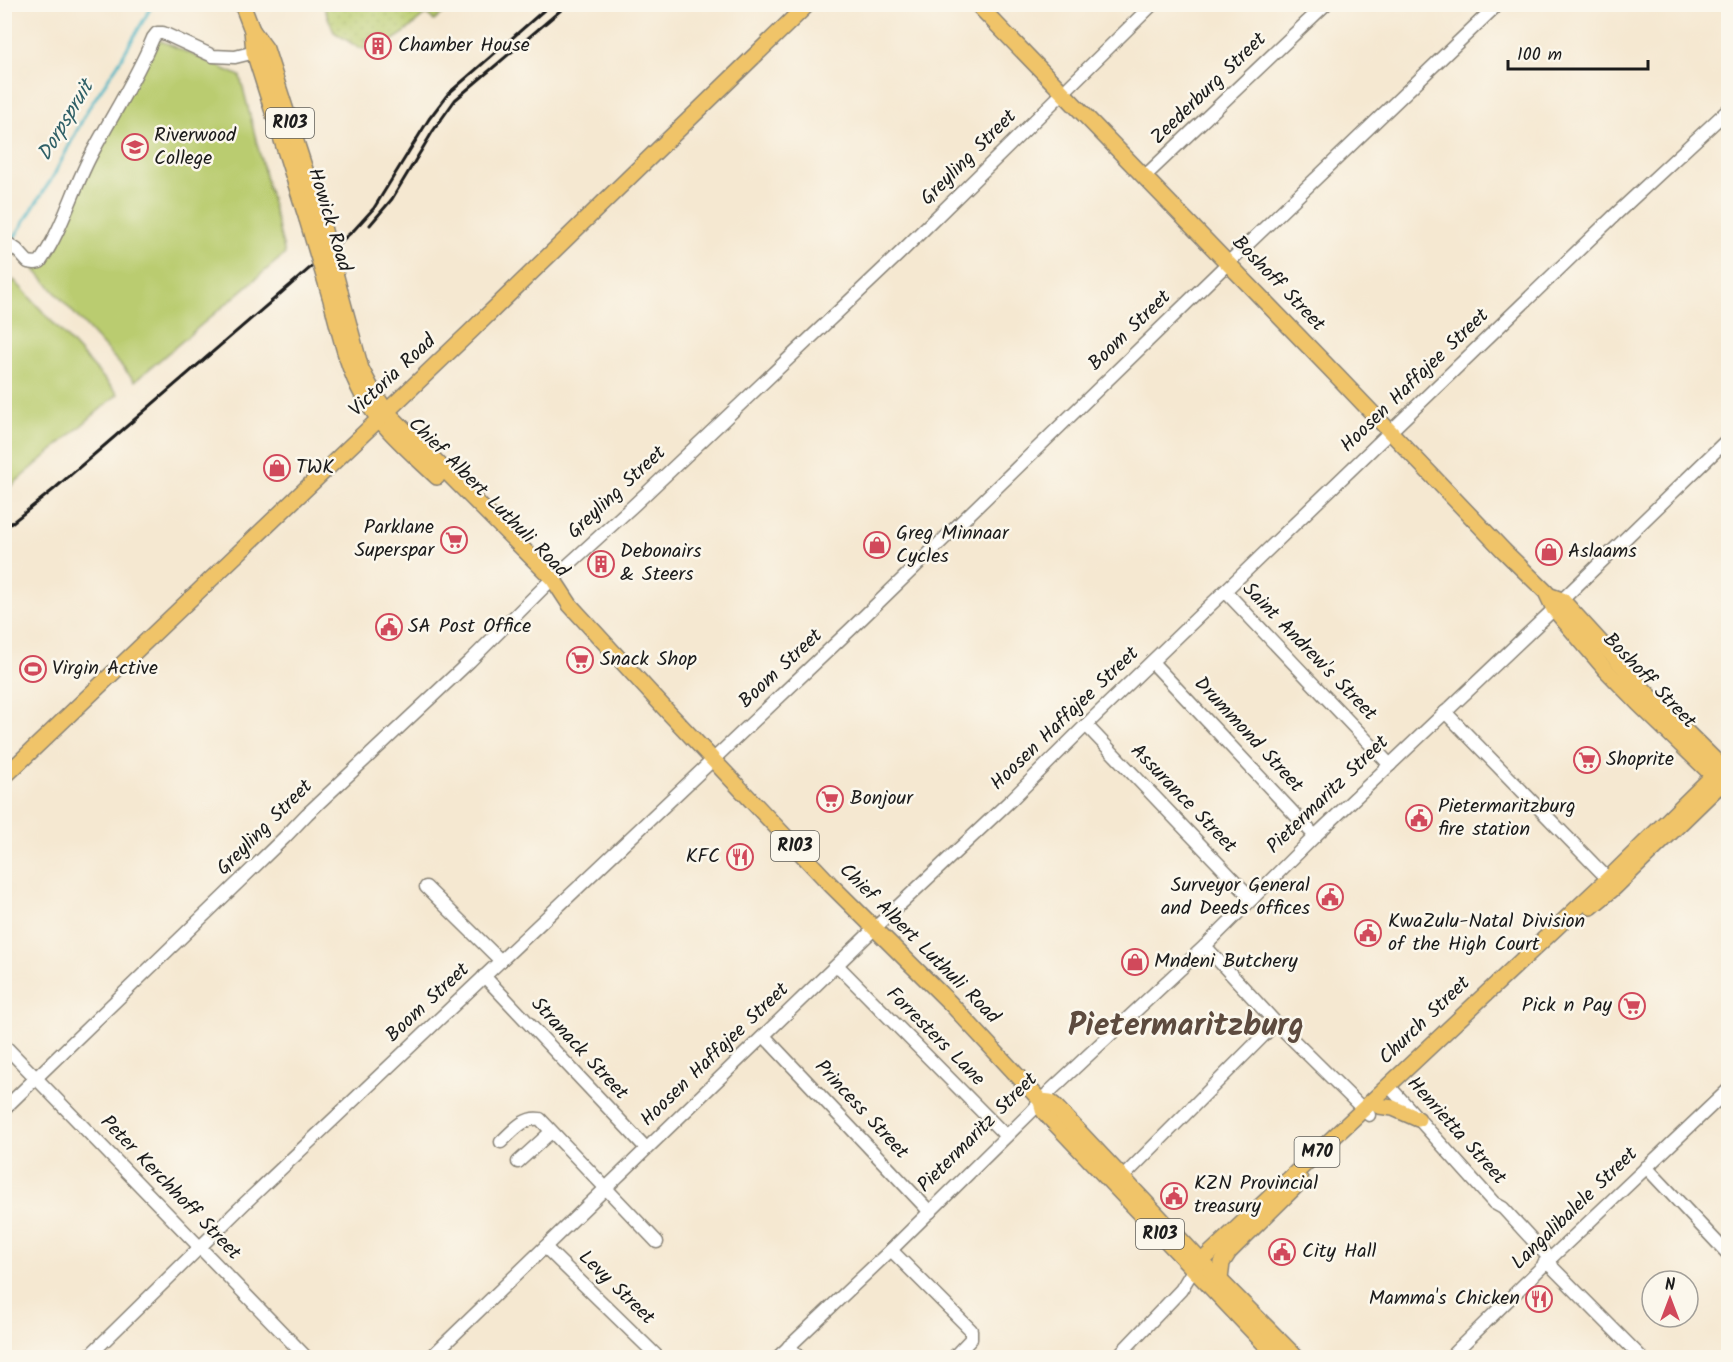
<svg xmlns="http://www.w3.org/2000/svg" width="1733" height="1362" font-family="Kalam,sans-serif">
<style>
.grass{fill:url(#grass-dots);stroke:#6b7446;stroke-width:1.5}
.garden{fill:#bacc6f;stroke:#6b7446;stroke-width:1.5}
.lines{fill:none;stroke-linecap:round;stroke-linejoin:round}
.stream{stroke:#46b3c3;stroke-width:3}
.minor-casing{stroke:#888276;stroke-width:15}
.major-casing{stroke:#888276;stroke-width:18}
.minor{stroke:#fff;stroke-width:12}
.major{stroke:#f0c469;stroke-width:15}
.rail{stroke:#1c1c1c;stroke-width:3}
.major-bridge-casing{stroke:#888276;stroke-width:18;stroke-linecap:butt}
.major-bridge{stroke:#f0c469;stroke-width:15}
.labels{text-anchor:middle;dominant-baseline:central;stroke-width:5;stroke-linejoin:round;paint-order:stroke}
.shield{fill:#fbf7ec;stroke:#5f5e5a;stroke-width:1.5}
.shield-label{font-size:18px;font-weight:bold;fill:#1c1c1c}
.poi-label{font-size:20px;fill:#1c1c1c;stroke:#fbf7ec;text-anchor:start}
.street-label{font-size:20px;fill:#1c1c1c;stroke:#fbf7ec}
.water-label{font-size:21px;font-style:italic;fill:#2f6067;stroke:#fbf7ec}
.town-label{font-size:32px;font-weight:bold;fill:#5d4b3f;stroke:#fbf7ec}
</style>
<defs>
<pattern id="grass-dots" width="8" height="8" patternUnits="userSpaceOnUse" patternTransform="scale(1.5)"><rect width="8" height="8" fill="#bacc6f"/><path d="M2 2h.1M6 6h.1" fill="none" stroke="#9faf60" stroke-width="1.8" stroke-linecap="round"/></pattern>
</defs>
<rect width="100%" height="100%" fill="#fbf7ec"/>
<filter id="ink" filterUnits="userSpaceOnUse"><feTurbulence type="fractalNoise" baseFrequency=".0167" numOctaves="2"/><feDisplacementMap in="SourceGraphic" scale="12" xChannelSelector="R" yChannelSelector="G"/><feConvolveMatrix kernelMatrix="1 2 1 2 8 2 1 2 1" color-interpolation-filters="sRGB"/></filter>
<filter id="wash" filterUnits="userSpaceOnUse"><feTurbulence type="fractalNoise" baseFrequency=".008" numOctaves="4" result="noise"/><feDisplacementMap in="SourceGraphic" scale="24" xChannelSelector="R" yChannelSelector="G"/><feGaussianBlur stdDeviation="1.35" result="paint"/><feColorMatrix in="noise" values="0 0 0 0 0 0 0 0 0 0 0 0 0 0 0 0 0 1.4 0 .05"/><feComposite in="paint" operator="in"/></filter>
<g filter="url(#wash)">
<rect width="100%" height="100%" fill="#f5e8d1"/>
<polygon class="grass" points="323,5 453,5 434,21 427,13 404,33 390,42 385,41 386,36 374,34 373,39 367,39 366,49 359,48 334,32"/>
<g class="garden">
<polygon points="157,39 240,76 285,254 135,381 35,270"/>
<polygon points="14,280 118,394 5,491 4,295"/>
</g>
<g class="lines">
<polyline class="stream" points="12,241 54,175 88,109 118,64 153,4"/>
</g>
</g>
<g filter="url(#ink)">
<g class="lines">
<defs>
<g id="minor">
<polyline points="1144,177 1326,4"/>
<path d="M4,241l13,9 11,12 7,1 5,-1c22,-32 32,-70 50,-105 21,-40 46,-78 63,-119l4,-5h6l50,23 22,1 28,-7"/>
<polyline points="1225,591 1390,765"/>
<polyline points="1562,600 1728,439"/>
<polyline points="1152,662 1315,836"/>
<polyline points="1445,712 1608,879"/>
<polyline points="1086,725 1252,899"/>
<polyline points="426,887 501,961"/>
<polyline points="1205,946 1276,1023 1369,1115"/>
<polyline points="837,965 1006,1136"/>
<polyline points="484,976 646,1148"/>
<polyline points="764,1036 930,1212"/>
<polyline points="4,1045 307,1358"/>
<polyline points="1388,1085 1494,1203 1503,1208 1550,1259 1552,1266"/>
<polyline points="4,1109 284,838 307,814 470,661 545,586 634,505 899,254 1153,4"/>
<path d="M501,1142c11,-10 23,-26 39,-23l117,123"/>
<polyline points="518,1162 551,1132"/>
<polyline points="1646,1167 1728,1254"/>
<polyline points="1122,1178 1276,1023"/>
<polyline points="545,1247 659,1358"/>
<polyline points="891,1250 971,1330 971,1339 953,1358"/>
<polyline points="1544,1263 1552,1267 1642,1358"/>
<polyline points="789,1346 800,1358"/>
<polyline points="87,1358 244,1204 851,629 1228,263 1498,4"/>
<polyline points="430,1358 875,928 1012,799 1086,725 1616,214 1728,110"/>
<polyline points="777,1358 891,1250 1031,1112 1050,1091 1205,946 1315,836 1554,609"/>
<polyline points="1116,1358 1181,1290 1193,1270"/>
<polyline points="1449,1358 1550,1259 1728,1090"/>
</g>
<g id="major">
<polyline points="242,4 252,30 266,49 321,219"/>
<polyline points="977,4 1337,376 1504,551 1546,592 1554,609 1605,669 1638,703 1728,790"/>
<polyline points="252,30 254,52 307,219"/>
<polyline points="340,292 361,369 372,390 386,411 553,579 570,605 669,713 831,885 951,1004 1041,1101 1043,1110 1045,1113 1278,1358"/>
<path d="M330,296c9,33 16,69 33,100 18,31 48,56 74,81"/>
<polyline points="1548,595 1562,600 1647,693 1728,773"/>
<polyline points="4,777 470,332 808,4"/>
<polyline points="1591,907 1614,888 1728,777"/>
<polyline points="1041,1101 1050,1102 1054,1105 1196,1256 1297,1358"/>
<polyline points="1379,1106 1393,1108 1418,1119"/>
<polyline points="1202,1261 1608,879 1728,761"/>
<polyline points="1220,1279 1222,1263 1229,1252 1301,1181"/>
</g>
</defs>
<use href="#minor" class="minor-casing"/>
<use href="#major" class="major-casing"/>
<use href="#minor" class="minor"/>
<use href="#major" class="major"/>
<g class="rail">
<polyline points="370,225 392,199 433,131 455,100 568,4"/>
<polyline points="4,529 53,490 354,230 374,208 429,119 448,94 551,4"/>
</g>
<defs>
<g id="major-bridge">
<polyline points="307,219 330,296"/>
<polyline points="321,219 340,292"/>
</g>
</defs>
<use href="#major-bridge" class="major-bridge-casing"/>
<use href="#major-bridge" class="major-bridge"/>
</g>
</g>
<defs>
<symbol id="building-ring" viewBox="-11 -11 22 22"><circle r="9.5" fill="#fbf7ec" stroke="#d1495b" stroke-width="1.5"/><path d="M-4-6H4V6H1V3H-1V6H-4ZM-2.5-4.3h1.7v1.8h-1.7ZM.8-4.3h1.7v1.8H.8ZM-2.5-1h1.7V.8h-1.7ZM.8-1h1.7V.8H.8Z" fill="#d1495b"/></symbol>
<symbol id="school-ring" viewBox="-11 -11 22 22"><circle r="9.5" fill="#fbf7ec" stroke="#d1495b" stroke-width="1.5"/><path d="M0-5L7-2L0 1L-7-2ZM-4 1L0 2.5L4 1V4Q0 6-4 4Z" fill="#d1495b"/></symbol>
<symbol id="shop-ring" viewBox="-11 -11 22 22"><circle r="9.5" fill="#fbf7ec" stroke="#d1495b" stroke-width="1.5"/><path d="M-5-2.5h2.3a2.7 3.5 0 0 1 5.4 0H5L5.5 6h-11ZM-1.5-2.5h3a1.5 2.3 0 0 0-3 0Z" fill="#d1495b"/></symbol>
<symbol id="supermarket-ring" viewBox="-11 -11 22 22"><circle r="9.5" fill="#fbf7ec" stroke="#d1495b" stroke-width="1.5"/><path d="M-6-5.5h2.5l.6 2H6L4.5 2H-2.5L-4.4-4H-6ZM-1.5 3.2a1.3 1.3 0 1 0 .1 0ZM3 3.2a1.3 1.3 0 1 0 .1 0Z" fill="#d1495b"/></symbol>
<symbol id="civic-ring" viewBox="-11 -11 22 22"><circle r="9.5" fill="#fbf7ec" stroke="#d1495b" stroke-width="1.5"/><path d="M-.6-6.5H3V-4.5H.6V-3L4-1V1h2V6H-6V1h2V-1L-.6-3ZM-1.2 2.5V6h2.4V2.5Z" fill="#d1495b"/></symbol>
<symbol id="stadium-ring" viewBox="-11 -11 22 22"><circle r="9.5" fill="#fbf7ec" stroke="#d1495b" stroke-width="1.5"/><path d="M0-5a6.5 5 0 1 0 0 10a6.5 5 0 1 0 0-10ZM-3.5-1.8h7v3.6h-7Z" fill="#d1495b"/></symbol>
<symbol id="restaurant-ring" viewBox="-11 -11 22 22"><circle r="9.5" fill="#fbf7ec" stroke="#d1495b" stroke-width="1.5"/><path d="M-5-6h1v4h1v-4h1v4h1v-4h1v5L-1.5 .5V6h-2V.5L-5-1ZM5-6V6H3V1.5H1.5Q1.5-4 5-6Z" fill="#d1495b"/></symbol>
</defs>
<g fill-rule="evenodd">
<use href="#building-ring" x="363" y="31" width="30" height="30"/>
<use href="#school-ring" x="120" y="132" width="30" height="30"/>
<use href="#shop-ring" x="262" y="453" width="30" height="30"/>
<use href="#supermarket-ring" x="439" y="525" width="30" height="30"/>
<use href="#shop-ring" x="862" y="530" width="30" height="30"/>
<use href="#shop-ring" x="1534" y="537" width="30" height="30"/>
<use href="#building-ring" x="586" y="549" width="30" height="30"/>
<use href="#civic-ring" x="374" y="612" width="30" height="30"/>
<use href="#supermarket-ring" x="565" y="645" width="30" height="30"/>
<use href="#stadium-ring" x="18" y="654" width="30" height="30"/>
<use href="#supermarket-ring" x="1572" y="745" width="30" height="30"/>
<use href="#supermarket-ring" x="815" y="784" width="30" height="30"/>
<use href="#civic-ring" x="1404" y="803" width="30" height="30"/>
<use href="#restaurant-ring" x="725" y="842" width="30" height="30"/>
<use href="#civic-ring" x="1315" y="882" width="30" height="30"/>
<use href="#civic-ring" x="1353" y="918" width="30" height="30"/>
<use href="#shop-ring" x="1120" y="947" width="30" height="30"/>
<use href="#supermarket-ring" x="1617" y="991" width="30" height="30"/>
<use href="#civic-ring" x="1159" y="1181" width="30" height="30"/>
<use href="#civic-ring" x="1267" y="1237" width="30" height="30"/>
<use href="#restaurant-ring" x="1524" y="1284" width="30" height="30"/>
</g>
<g class="labels">
<g class="shield">
<rect x="266" y="108" width="48" height="30" rx="4.5"/>
<rect x="771" y="831" width="48" height="30" rx="4.5"/>
<rect x="1294.5" y="1137" width="45" height="30" rx="4.5"/>
<rect x="1136" y="1219" width="48" height="30" rx="4.5"/>
</g>
<g class="shield-label">
<text x="290" y="123">R103</text>
<text x="795" y="846">R103</text>
<text x="1317" y="1152">M70</text>
<text x="1160" y="1234">R103</text>
</g>
<g class="poi-label">
<text x="398" y="46">Chamber House</text>
<text x="154" y="136">Riverwood<tspan x="154" dy="23">College</tspan></text>
<text x="296" y="468">TWK</text>
<text x="434" y="528" text-anchor="end">Parklane<tspan x="434" dy="23">Superspar</tspan></text>
<text x="896" y="534">Greg Minnaar<tspan x="896" dy="23">Cycles</tspan></text>
<text x="620" y="552">Debonairs<tspan x="620" dy="23">&amp; Steers</tspan></text>
<text x="1568" y="552">Aslaams</text>
<text x="408" y="627">SA Post Office</text>
<text x="600" y="660">Snack Shop</text>
<text x="52" y="669">Virgin Active</text>
<text x="1606" y="760">Shoprite</text>
<text x="850" y="799">Bonjour</text>
<text x="1438" y="807">Pietermaritzburg<tspan x="1438" dy="23">fire station</tspan></text>
<text x="720" y="857" text-anchor="end">KFC</text>
<text x="1310" y="886" text-anchor="end">Surveyor General<tspan x="1310" dy="23">and Deeds offices</tspan></text>
<text x="1388" y="922">KwaZulu-Natal Division<tspan x="1388" dy="23">of the High Court</tspan></text>
<text x="1154" y="962">Mndeni Butchery</text>
<text x="1612" y="1006" text-anchor="end">Pick n Pay</text>
<text x="1194" y="1184">KZN Provincial<tspan x="1194" dy="23">treasury</tspan></text>
<text x="1302" y="1252">City Hall</text>
<text x="1520" y="1299" text-anchor="end">Mamma's Chicken</text>
</g>
<g class="street-label">
<text transform="translate(1209 89) rotate(-44)">Zeederburg Street</text>
<text transform="translate(969 158) rotate(-45)">Greyling Street</text>
<text transform="translate(329 220) rotate(73)">Howick Road</text>
<text transform="translate(1278 284) rotate(46)">Boshoff Street</text>
<text transform="translate(1130 331) rotate(-44)">Boom Street</text>
<text transform="translate(393 376) rotate(-43)">Victoria Road</text>
<text transform="translate(1415 381) rotate(-44)">Hoosen Haffajee Street</text>
<text transform="translate(617 493) rotate(-43)">Greyling Street</text>
<text transform="translate(488 498) rotate(45)">Chief Albert Luthuli Road</text>
<text transform="translate(1309 652) rotate(46)">Saint Andrew's Street</text>
<text transform="translate(781 669) rotate(-43)">Boom Street</text>
<text transform="translate(1649 681) rotate(46)">Boshoff Street</text>
<text transform="translate(1065 719) rotate(-44)">Hoosen Haffajee Street</text>
<text transform="translate(1248 735) rotate(47)">Drummond Street</text>
<text transform="translate(1328 795) rotate(-44)">Pietermaritz Street</text>
<text transform="translate(1183 799) rotate(46)">Assurance Street</text>
<text transform="translate(265 828) rotate(-45)">Greyling Street</text>
<text transform="translate(919 944) rotate(45)">Chief Albert Luthuli Road</text>
<text transform="translate(428 1003) rotate(-43)">Boom Street</text>
<text transform="translate(1425 1021) rotate(-44)">Church Street</text>
<text transform="translate(935 1037) rotate(45)">Forresters Lane</text>
<text transform="translate(579 1049) rotate(47)">Stranack Street</text>
<text transform="translate(715 1055) rotate(-44)">Hoosen Haffajee Street</text>
<text transform="translate(861 1110) rotate(47)">Princess Street</text>
<text transform="translate(1456 1131) rotate(48)">Henrietta Street</text>
<text transform="translate(978 1133) rotate(-45)">Pietermaritz Street</text>
<text transform="translate(170 1188) rotate(46)">Peter Kerchhoff Street</text>
<text transform="translate(1575 1209) rotate(-44)">Langalibalele Street</text>
<text transform="translate(616 1288) rotate(44)">Levy Street</text>
</g>
<g class="water-label">
<text transform="translate(66 121) rotate(-59)">Dorpspruit</text>
</g>
<g class="town-label">
<text x="1186" y="1026">Pietermaritzburg</text>
</g>
</g>
<rect width="1733" height="1362" fill="none" stroke="#fbf7ec" stroke-width="24"/>
<g transform="translate(1670 1299)"><circle r="28" fill="#fbf7ec" stroke="#a29f99" stroke-width="1.5"/>
<path d="M0-4.5L10 22L0 15L-10 22Z" fill="#d1495b"/>
<text y="-9" font-size="16" font-weight="bold" text-anchor="middle" fill="#1c1c1c">N</text>
</g>
<path d="M1508 60v9h140v-9" fill="none" stroke="#1c1c1c" stroke-width="3"/>
<text x="1517" y="60" font-size="18" fill="#1c1c1c" stroke="#fbf7ec" stroke-width="4.5" paint-order="stroke">100 m</text>
</svg>
